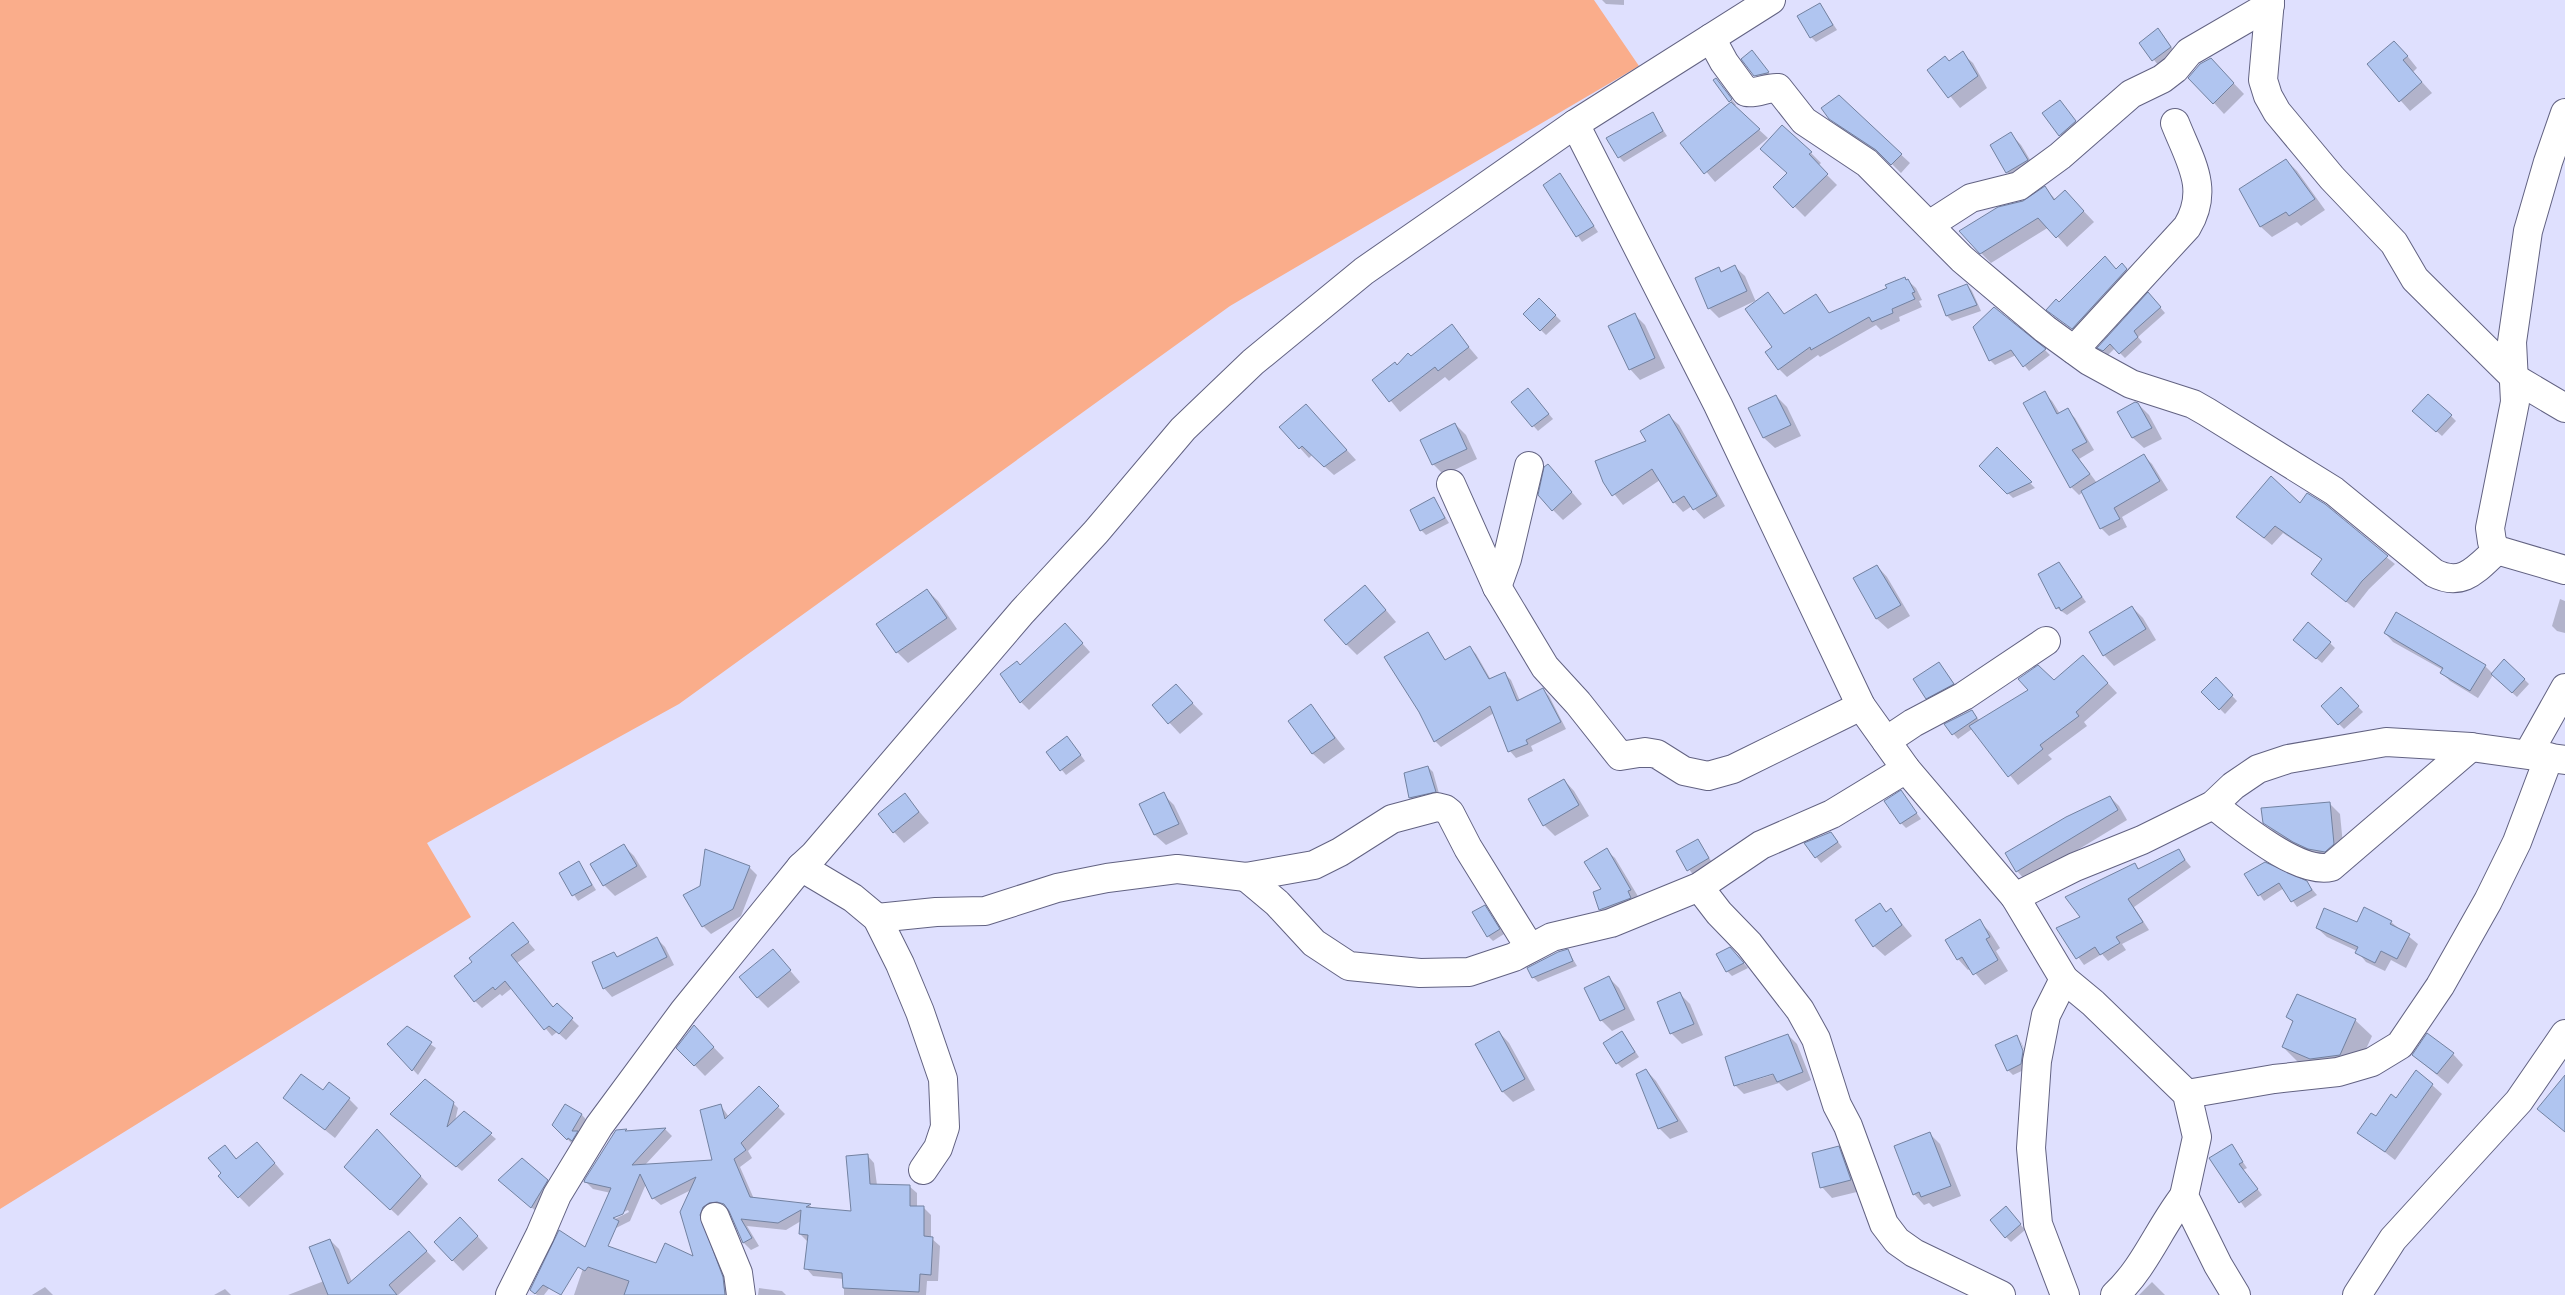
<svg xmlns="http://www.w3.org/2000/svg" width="2565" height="1295" font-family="'Roboto Condensed',sans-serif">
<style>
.green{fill:#faad8b}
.shadow{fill:#0003;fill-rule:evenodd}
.building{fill:#b0c5f0;stroke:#7382a1;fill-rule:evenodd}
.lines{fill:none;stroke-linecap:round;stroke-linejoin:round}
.minor-casing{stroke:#626282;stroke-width:30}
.tertiary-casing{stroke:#626282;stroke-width:30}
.minor{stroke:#fff;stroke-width:28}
.tertiary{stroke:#fff;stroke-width:28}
</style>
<rect width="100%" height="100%" fill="#dfe0fe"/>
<polygon class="green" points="0,0 1594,0 1639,66 1230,306 679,704 427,843 471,917 0,1209"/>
<g class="shadow">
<polygon points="1602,0 1624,0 1624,5 1606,4"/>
<polygon points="1820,4 1837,30 1816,42 1811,37"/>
<polygon points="2163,35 2175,52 2158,65 2141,43"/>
<polygon points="1962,53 1973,63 1987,88 1960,108 1929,70 1949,62"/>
<polygon points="2405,53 2417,68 2413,72 2432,93 2410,111 2368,64"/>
<polygon points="1757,57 1772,77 1760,81 1755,75"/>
<polygon points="2221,70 2244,94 2224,114 2214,103"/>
<polygon points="1716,79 1736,105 1734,107 1768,138 1715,182 1682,143 1732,103"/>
<polygon points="1839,97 1910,163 1901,173 1886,158 1839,127 1830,118"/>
<polygon points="2060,101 2080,127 2065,140 2044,114"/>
<polygon points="1652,113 1667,136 1624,162 1619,157"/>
<polygon points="2011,134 2021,145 2037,171 2018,183 2007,172 1991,145"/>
<polygon points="1811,153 1821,163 1818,166 1837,185 1805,217 1775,187 1789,174 1773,159"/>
<polygon points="2286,160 2297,171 2325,210 2301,226 2297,222 2272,237 2261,227 2240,190"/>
<polygon points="1560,174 1598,232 1582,242 1544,186"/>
<polygon points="2045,188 2056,200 2075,202 2094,222 2067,247 2049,227 1991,263 1981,253 2024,202"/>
<polygon points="2122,265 2131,275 2078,333 2053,314 2059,303"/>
<polygon points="1735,267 1745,276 1756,302 1768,294 1785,315 1816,296 1830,314 1888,289 1905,278 1916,288 1922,300 1919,301 1922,307 1899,317 1900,321 1881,330 1876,325 1820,357 1818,355 1787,377 1779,369 1774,347 1755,301 1719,318 1709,308 1719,269 1723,273"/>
<polygon points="1967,285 1972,291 1981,311 1952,321 1947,316 1940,296"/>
<polygon points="1539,299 1561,321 1546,335 1524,314"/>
<polygon points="2153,299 2165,313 2138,337 2142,342 2125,358 2115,348 2108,355 2099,348"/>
<polygon points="1634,314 1645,325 1665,368 1640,380 1630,369"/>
<polygon points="1451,326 1478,358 1449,381 1445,377 1400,412 1374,380 1411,357"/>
<polygon points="1974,327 2045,350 2050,355 2029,371 2016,355 1995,365 1990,360"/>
<polygon points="2044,393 2052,401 2060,414 2067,410 2075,418 2094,450 2079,459 2097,483 2144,456 2152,464 2168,490 2122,517 2127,527 2109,536 2101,528 2083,492 2079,495 2071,487"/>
<polygon points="1533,395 1553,419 1538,431 1513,403"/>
<polygon points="1776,396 1787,407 1801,436 1775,448 1764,438 1750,409"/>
<polygon points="2138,404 2149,415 2162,439 2144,448 2133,438 2119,412"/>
<polygon points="1315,415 1356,460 1334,475 1312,455 1309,458 1281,427"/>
<polygon points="1669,416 1679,425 1725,506 1704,519 1692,506 1683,512 1674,502 1660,480 1623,505 1604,481 1648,441"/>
<polygon points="2419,416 2451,416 2456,421 2442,436"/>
<polygon points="1455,424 1466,435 1477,459 1444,475 1433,464"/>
<polygon points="1997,449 2035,488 2013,498 1980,466"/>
<polygon points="1558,476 1582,504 1563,520 1553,510"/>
<polygon points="2307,494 2395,564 2369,589 2354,608 2312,574 2323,560 2283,533 2272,545 2238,517 2300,505"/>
<polygon points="1434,499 1449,523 1426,535 1421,530"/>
<polygon points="2059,564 2086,602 2067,615 2057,608"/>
<polygon points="1877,566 1887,577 1910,616 1888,629 1877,619 1854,579"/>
<polygon points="927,590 938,601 957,629 908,663 897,652"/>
<polygon points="1375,597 1396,622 1357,655 1346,644"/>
<polygon points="2560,599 2565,601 2565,633 2557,631 2552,626"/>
<polygon points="2132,607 2143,618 2156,640 2114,666 2104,655"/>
<polygon points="1073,633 1090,652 1029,710 1021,702 1021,667"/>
<polygon points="1428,633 1446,661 1470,648 1476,654 1491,680 1505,674 1511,680 1520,701 1542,689 1549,696 1566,729 1531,746 1533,751 1516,758 1510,751 1494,713 1441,747 1435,741"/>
<polygon points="2385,633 2485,666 2493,674 2524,679 2529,684 2517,697 2493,675 2478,698 2450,681 2442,673 2443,670 2393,642"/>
<polygon points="2330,643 2335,648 2322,663 2300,645"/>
<polygon points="1939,663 1958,689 1932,703 1927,698"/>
<polygon points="2092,666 2117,693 2084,722 2087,726 2048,755 2052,759 2018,785 1972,729 1958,739 1946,725 1971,711 1980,721 2054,682"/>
<polygon points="2216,679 2237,701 2225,714 2203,692"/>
<polygon points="1176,686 1203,714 1180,734 1153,705"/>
<polygon points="2346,694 2363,712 2344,729 2339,724"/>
<polygon points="1311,706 1345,749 1324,764 1313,754 1290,721"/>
<polygon points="1072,743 1085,761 1066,775 1048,753"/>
<polygon points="1428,767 1433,772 1440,797 1415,803 1410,798"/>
<polygon points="1564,780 1574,791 1589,816 1555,836 1544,825 1530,800"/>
<polygon points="1901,792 1921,819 1906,828 1901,823"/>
<polygon points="1163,794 1174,805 1188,834 1166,845 1155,835 1141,804"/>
<polygon points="905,795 929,823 904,843 894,832"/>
<polygon points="2110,797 2119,806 2127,820 2026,881 2017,871"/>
<polygon points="2329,803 2340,814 2344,855 2336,862 2305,852 2275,833 2264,822"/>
<polygon points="1831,833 1842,847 1821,863 1806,844"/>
<polygon points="1698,840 1713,864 1693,875 1677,851"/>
<polygon points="624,846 634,856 647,877 615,896 604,885"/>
<polygon points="1606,850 1615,858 1639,898 1609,918 1601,909"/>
<polygon points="2178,851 2191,867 2134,907 2149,930 2122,944 2126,950 2108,961 2102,954 2084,965 2058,929 2082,918 2135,865 2140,870"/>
<polygon points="579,863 596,890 578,901 560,873"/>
<polygon points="749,867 757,875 741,916 711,934 703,926"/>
<polygon points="2246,875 2306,882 2317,895 2297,907 2284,888 2264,901"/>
<polygon points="1880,905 1887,912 1891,910 1912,936 1885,956 1874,946"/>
<polygon points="1485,906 1504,934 1493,941 1488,936"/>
<polygon points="1979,921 1990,932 2000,948 1996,951 2008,971 1985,985 1971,968 1968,970 1958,959"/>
<polygon points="2391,922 2418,944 2406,968 2391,960 2385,971 2366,962 2357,951 2327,937 2317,928"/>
<polygon points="513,924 535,950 517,963 554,1008 557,1005 579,1026 566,1040 557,1032 552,1036 512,988 502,996 500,994 482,1008 475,1001 474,962"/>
<polygon points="657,939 665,947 674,965 612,997 604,988 614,953 618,958"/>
<polygon points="773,951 800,982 768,1008 757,997"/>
<polygon points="1568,951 1577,966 1538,982 1533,977"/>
<polygon points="1735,953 1748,968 1732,976 1727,971"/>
<polygon points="1608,977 1619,988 1635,1020 1612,1031 1601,1020"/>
<polygon points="1680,994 1690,1004 1703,1035 1682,1044 1672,1034 1659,1003"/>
<polygon points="2288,1017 2355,1020 2372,1036 2356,1071 2299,1063 2283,1047 2294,1023"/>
<polygon points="694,1027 724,1058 705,1076 678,1048"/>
<polygon points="407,1028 436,1048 418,1075 389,1044"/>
<polygon points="1499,1032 1509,1043 1535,1090 1513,1102 1503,1092 1477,1045"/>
<polygon points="1622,1032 1639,1057 1622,1068 1617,1063"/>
<path d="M1788,1035l9,9 14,36 -24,11 -8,-8 -35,11 -9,-9zM1779,1071v2l-40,12v-2z"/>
<path d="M2016,1037l5,5 7,15 -2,12 -13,6 -5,-5zM2018,1041h2l7,15 -3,1z"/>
<polygon points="2453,1054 2463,1065 2448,1084 2413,1055"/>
<polygon points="1646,1070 1656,1081 1688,1132 1670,1139 1659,1128"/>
<polygon points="2432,1085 2442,1094 2395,1160 2359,1132 2396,1100"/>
<path d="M759,1088l26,26 -37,37 4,7 -12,9 14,32 56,7 4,3 39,3 14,-57 7,8 3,22 32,1 8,7v15h7l7,7v23l9,8 -2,35h-11l-1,14h-82v-16l-31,-3 -7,-8 1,-27 -7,-7 1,-13 -15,9 -39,-4 12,20 -8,4 -7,-7 -15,-33 -4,-2 6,87h-157l18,-53 65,23 38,-7 -4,-68 -30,15 -8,-7 -7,-14 -16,37 -28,14 9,-42 -18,-4 -7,-7 30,-51 13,1 36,-3 7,7 -27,29 69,-3 7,-56 8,11zM628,1210l1,2 -22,11v-3z"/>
<polygon points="323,1092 349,1099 358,1108 335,1138 285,1098"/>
<polygon points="453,1103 458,1108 455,1121 464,1112 496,1139 462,1171 397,1119"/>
<polygon points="566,1106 582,1115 592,1126 578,1150 554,1125"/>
<polygon points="1929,1133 1940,1144 1961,1196 1933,1207 1929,1203 1924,1205 1914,1194"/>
<polygon points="385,1138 428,1184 398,1216 353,1174"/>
<polygon points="2232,1146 2247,1168 2243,1170 2262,1195 2245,1208 2211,1158"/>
<polygon points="225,1147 237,1159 267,1154 284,1174 249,1207 219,1176 223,1173"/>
<polygon points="1838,1148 1849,1158 1861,1191 1832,1198 1822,1187"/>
<polygon points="547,1180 552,1186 537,1212 505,1185"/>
<polygon points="2011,1213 2025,1230 2011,1242 2006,1237"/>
<polygon points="471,1229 488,1248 463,1271 435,1242"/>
<polygon points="330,1240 339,1249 352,1282 418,1242 436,1261 398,1295 288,1295 324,1281"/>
<polygon points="581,1247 544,1295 537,1295 531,1290"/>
<polygon points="2152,1282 2165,1295 2139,1295"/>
<polygon points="45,1287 53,1295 32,1295"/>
<polygon points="759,1288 782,1291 786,1295 758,1295"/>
<polygon points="225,1289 231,1295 214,1295"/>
</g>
<g class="building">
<polygon points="1820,3 1833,25 1810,38 1797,16"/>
<polygon points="2158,28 2171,47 2152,61 2139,43"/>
<polygon points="2394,41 2408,56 2403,60 2422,82 2399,102 2367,64"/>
<polygon points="1752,50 1769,72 1767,73 1754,76 1741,59"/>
<polygon points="1963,51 1978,76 1948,98 1927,70 1945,56 1949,61"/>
<polygon points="2211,58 2234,83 2213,104 2188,78 2200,64"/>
<polygon points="1716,78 1732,99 1729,102 1713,80"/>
<polygon points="1839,95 1902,154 1891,165 1876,150 1829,119 1821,108"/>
<polygon points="2060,100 2076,121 2059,136 2042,113"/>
<polygon points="1731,102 1760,129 1704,174 1680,143"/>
<polygon points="1653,112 1663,131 1618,158 1606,138"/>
<polygon points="1782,125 1812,152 1809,154 1828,174 1793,208 1773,187 1787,173 1760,149"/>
<polygon points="2011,132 2028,160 2006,173 1990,145"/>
<polygon points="2286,159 2315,199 2289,216 2286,212 2260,227 2239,189"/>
<polygon points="1560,173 1594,226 1576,237 1543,185"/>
<polygon points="2045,186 2054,200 2065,190 2084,211 2056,238 2038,218 1980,254 1959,231 1998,207 2023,201"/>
<polygon points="2105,256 2116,269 2122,263 2127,269 2072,329 2046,310 2056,299 2059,302"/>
<polygon points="1735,265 1747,291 1708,309 1695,278 1719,267 1721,272"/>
<polygon points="1905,277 1906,280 1908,279 1915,292 1912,293 1915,299 1892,309 1893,313 1872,322 1869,317 1811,350 1810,347 1778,370 1765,352 1772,347 1745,309 1768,292 1784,314 1816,294 1829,313 1887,288 1885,285"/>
<polygon points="1967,284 1977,305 1946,316 1938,295"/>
<polygon points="2148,292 2161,307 2134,331 2138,337 2119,354 2110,344 2103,351 2097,348"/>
<polygon points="1539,298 1556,315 1540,331 1523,314"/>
<polygon points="1994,307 2046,349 2023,367 2011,350 1989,361 1973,327"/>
<polygon points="1635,313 1655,358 1629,370 1608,326"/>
<polygon points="1452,324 1469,347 1438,371 1435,367 1389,402 1372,380 1395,362 1397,365 1408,353 1411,356"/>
<polygon points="1528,388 1549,414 1532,427 1511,402"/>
<polygon points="2045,391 2057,414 2068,408 2087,442 2072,450 2090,474 2070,488 2023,403"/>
<polygon points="2428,394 2452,415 2436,432 2412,411"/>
<polygon points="1776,395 1791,425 1763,438 1748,408"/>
<polygon points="2135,402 2138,403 2152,428 2132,438 2117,412"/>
<polygon points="1306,404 1347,450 1324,467 1302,446 1299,449 1279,427"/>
<polygon points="1669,414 1717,496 1693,510 1684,496 1673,503 1652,469 1612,496 1603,482 1595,461 1646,441 1640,431"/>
<polygon points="1455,423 1467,449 1432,465 1420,440"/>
<polygon points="1997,447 2032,482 2007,494 1979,466"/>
<polygon points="2144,454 2160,481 2114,508 2120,519 2100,529 2081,491"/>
<polygon points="1548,464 1572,492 1552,511 1538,495 1544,467"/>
<polygon points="2271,476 2300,503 2307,493 2325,504 2388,556 2362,581 2346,602 2311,574 2322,559 2275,526 2264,538 2236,517"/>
<polygon points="1434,497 1445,518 1420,531 1410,510"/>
<polygon points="2059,562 2082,597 2061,611 2059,607 2056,609 2038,574"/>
<polygon points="1877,565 1901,605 1876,619 1853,578"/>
<polygon points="1365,585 1386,610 1346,645 1324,620"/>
<polygon points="927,589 947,618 896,653 876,624"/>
<polygon points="2132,606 2146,629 2103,656 2089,632"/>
<polygon points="2396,612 2486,665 2470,691 2440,673 2443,668 2384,633"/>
<polygon points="2308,622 2331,642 2316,659 2293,640"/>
<polygon points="1065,623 1083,643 1020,703 1000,674 1017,661 1020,665"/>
<polygon points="1428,632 1445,660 1470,646 1489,679 1505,672 1517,701 1543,688 1561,722 1526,740 1528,744 1508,752 1490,706 1434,742 1419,712 1384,657"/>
<polygon points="2083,655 2108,683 2076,712 2079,716 2040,745 2043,749 2008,777 1969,726 2028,690 2018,679 2038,665 2054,680"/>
<polygon points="2504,659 2525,679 2512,693 2491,674"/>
<polygon points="1939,662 1954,684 1926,699 1913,679"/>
<polygon points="2216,677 2233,695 2219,710 2201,692"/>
<polygon points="1176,684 1193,703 1168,724 1152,705"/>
<polygon points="2341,687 2359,706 2338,725 2321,706"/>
<polygon points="1311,704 1335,738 1312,754 1288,721"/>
<polygon points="1972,710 1977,718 1952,735 1944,724"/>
<polygon points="1067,736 1081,755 1060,771 1046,752"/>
<polygon points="1428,766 1436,792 1409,798 1404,773"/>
<polygon points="1564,779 1579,805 1543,826 1528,799"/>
<polygon points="1901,790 1917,813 1900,824 1884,801"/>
<polygon points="1164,792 1179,824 1154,835 1139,804"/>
<polygon points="905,793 919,812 893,833 878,814"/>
<polygon points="2110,796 2118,810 2016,872 2005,853 2066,817"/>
<polygon points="2330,802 2334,844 2325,852 2308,849 2293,842 2263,823 2261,808"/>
<polygon points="1831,832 1838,842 1815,858 1804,843"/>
<polygon points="1698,839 1709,858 1687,871 1676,851"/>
<polygon points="624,844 637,866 603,886 590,864"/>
<polygon points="1607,848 1631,890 1628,891 1631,898 1599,910 1593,892 1601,889 1584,862"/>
<polygon points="705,849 750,866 733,909 702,927 683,895 700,886"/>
<polygon points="2179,849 2185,860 2128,899 2143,922 2116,937 2120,943 2100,955 2095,947 2076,959 2056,928 2080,917 2065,897 2135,863 2138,869"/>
<polygon points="579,861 592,885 572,896 559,873"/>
<polygon points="2265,862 2307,881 2312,890 2291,902 2279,883 2258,896 2244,874"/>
<polygon points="1880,903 1886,912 1891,908 1902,925 1873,947 1855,920"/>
<polygon points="1485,905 1500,929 1487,937 1472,912"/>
<polygon points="2364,907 2392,921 2390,924 2410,934 2397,959 2381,951 2375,963 2355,953 2358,947 2316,928 2324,908 2357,922"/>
<polygon points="1980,919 1990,937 1986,939 1998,960 1973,975 1962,957 1957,960 1945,940"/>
<polygon points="513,922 529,942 511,955 553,1007 557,1003 573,1018 559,1034 549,1026 544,1030 505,981 495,990 493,987 474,1002 454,976 472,962 469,958"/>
<polygon points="657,937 667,957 603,989 592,962 614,952 617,957"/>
<polygon points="1730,947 1744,963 1726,972 1716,954"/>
<polygon points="773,949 791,970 757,998 739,977"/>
<polygon points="1568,949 1573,961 1532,978 1527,968 1558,952"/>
<polygon points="1609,976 1625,1009 1600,1021 1584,988"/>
<polygon points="1680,992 1694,1024 1670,1034 1657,1002"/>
<polygon points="2297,994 2356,1019 2340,1055 2310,1059 2282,1047 2293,1021 2286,1017"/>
<polygon points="694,1025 714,1047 694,1066 676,1048"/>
<polygon points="407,1026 432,1042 412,1071 387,1044"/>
<polygon points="1499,1031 1525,1079 1502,1092 1475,1044"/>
<polygon points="1622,1031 1635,1052 1616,1064 1603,1043"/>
<polygon points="2427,1033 2454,1053 2437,1074 2412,1055"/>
<polygon points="1788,1034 1803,1072 1777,1082 1773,1074 1734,1086 1725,1057"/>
<polygon points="2017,1035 2023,1051 2021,1064 2007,1071 1995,1045"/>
<polygon points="1646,1069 1678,1121 1658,1129 1636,1074"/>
<polygon points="2416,1070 2433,1084 2385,1152 2357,1133 2371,1113 2376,1116 2391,1094 2396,1098"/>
<polygon points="301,1074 323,1090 329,1082 350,1098 325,1130 283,1098"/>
<polygon points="2565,1075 2565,1132 2537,1109"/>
<polygon points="425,1079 454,1102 447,1127 464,1111 492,1133 456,1167 390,1114"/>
<path d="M759,1086l20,20 -38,37 5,7 -12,9 16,38 61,7 -5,3 45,4 -5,-55 22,-2 2,30 40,1v21h14v30l9,1 -2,38 -11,-1 -1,18 -76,-4 -1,-15 -38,-4 4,-34 -9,-1 2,-24 -23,13 -37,-4 11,19 -9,5 -14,-32 -5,-7 -7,-2 -8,1 -6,4 -3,8 23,62 2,18h-101l5,-14 -41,-14 -3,4 -7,-4 -17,28 -18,-10 -8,9 -5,-4 29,-60 26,17 26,-59 -27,-6 1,-3 31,-49 11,-1 -2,2 41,-3 -34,37 80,-5 -12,-50 21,-6 4,15zM640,1174l12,25 44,-22 -16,35 13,44 -28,-13 -9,20 -48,-17 11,-25 -6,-3 10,-4z"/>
<polygon points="565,1104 582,1114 572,1131 578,1131 572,1141 568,1138 567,1140 552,1125"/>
<polygon points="377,1129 421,1176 390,1210 344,1167"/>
<polygon points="1930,1132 1951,1186 1921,1197 1919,1192 1913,1195 1894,1146"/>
<polygon points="257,1142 275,1163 238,1198 218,1176 221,1173 208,1158 225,1145 236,1159"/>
<polygon points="2232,1144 2243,1162 2239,1164 2258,1189 2239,1203 2209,1158"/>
<polygon points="1839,1146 1851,1180 1820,1188 1812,1153"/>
<polygon points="522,1158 548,1180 531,1208 498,1180"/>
<polygon points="2006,1206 2021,1224 2005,1238 1990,1220"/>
<polygon points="460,1217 478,1236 452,1261 434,1242"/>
<polygon points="409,1231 427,1251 389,1285 397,1295 328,1295 309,1247 330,1239 348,1284"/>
</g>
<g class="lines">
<defs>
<g id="minor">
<polyline points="2270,0 2263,80 2268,96 2277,112 2332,178 2394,243 2415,279 2516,379 2565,408"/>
<path d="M1711,38l13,24 22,30c11,2 21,-5 32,-4l26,33 63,42 95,96 83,70 44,32 42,23 62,20 14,8 127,79 100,82c29,15 43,-5 63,-23"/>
<polyline points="2565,113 2548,162 2528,231 2512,342 2515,402 2490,528 2492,542 2497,550 2565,570"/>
<polyline points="1575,124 1718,405 1861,706 1906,769 2015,897 2064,979 2093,1003 2187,1094 2197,1137 2184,1196 2218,1265 2236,1295"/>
<polyline points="1929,225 1971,198 2019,186 2060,156 2131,94 2162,79 2175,69 2189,52 2270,5"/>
<path d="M2074,350l113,-123c23,-38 3,-66 -12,-104"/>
<polyline points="1451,484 1497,587 1545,667 1578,703 1620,756 1645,752 1657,754 1684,771 1708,776 1733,769 1861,706"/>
<polyline points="1497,587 1507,559 1529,466"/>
<polyline points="1886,741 1913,723 1964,696 2046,641"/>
<polyline points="2528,754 2565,688"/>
<path d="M2213,805c26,19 85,70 118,62l140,-120"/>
<polyline points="801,867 853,898 877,918 900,964 920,1012 943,1079 945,1127 938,1148 923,1170"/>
<polyline points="1246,877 1277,903 1314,943 1349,966 1420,973 1469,972 1514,957 1552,937 1611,923 1699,887 1761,845 1832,814 1906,769"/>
<polyline points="1699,887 1719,913 1749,944 1800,1010 1816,1039 1837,1105 1848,1126 1884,1224 1897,1241 1914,1253 2001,1295"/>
<polyline points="2015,897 2075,867 2142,840 2213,805 2233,786 2258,769 2288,759 2386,742 2471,747 2565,760"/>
<polyline points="877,918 936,912 985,911 1057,888 1107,878 1177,869 1246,877 1314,865 1340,852 1392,819 1437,807 1445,809 1450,813 1468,848 1530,948"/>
<polyline points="2064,979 2046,1015 2037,1061 2031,1148 2038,1224 2065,1295"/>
<polyline points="2187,1094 2274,1079 2338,1072 2372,1062 2400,1045 2440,986 2488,901 2517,842 2549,757"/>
<polyline points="715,1217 738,1273 741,1295"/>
<path d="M2115,1295c30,-28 44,-67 69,-99"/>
<polyline points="2357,1295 2393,1239 2519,1101 2565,1034"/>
</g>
<polyline id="tertiary" points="510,1295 540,1235 557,1195 599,1126 684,1011 801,867 814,855 1022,612 1096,532 1183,429 1253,362 1364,271 1462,203 1575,124 1771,0"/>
</defs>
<use href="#minor" class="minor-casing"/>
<use href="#tertiary" class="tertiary-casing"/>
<use href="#minor" class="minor"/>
<use href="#tertiary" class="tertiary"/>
</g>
</svg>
